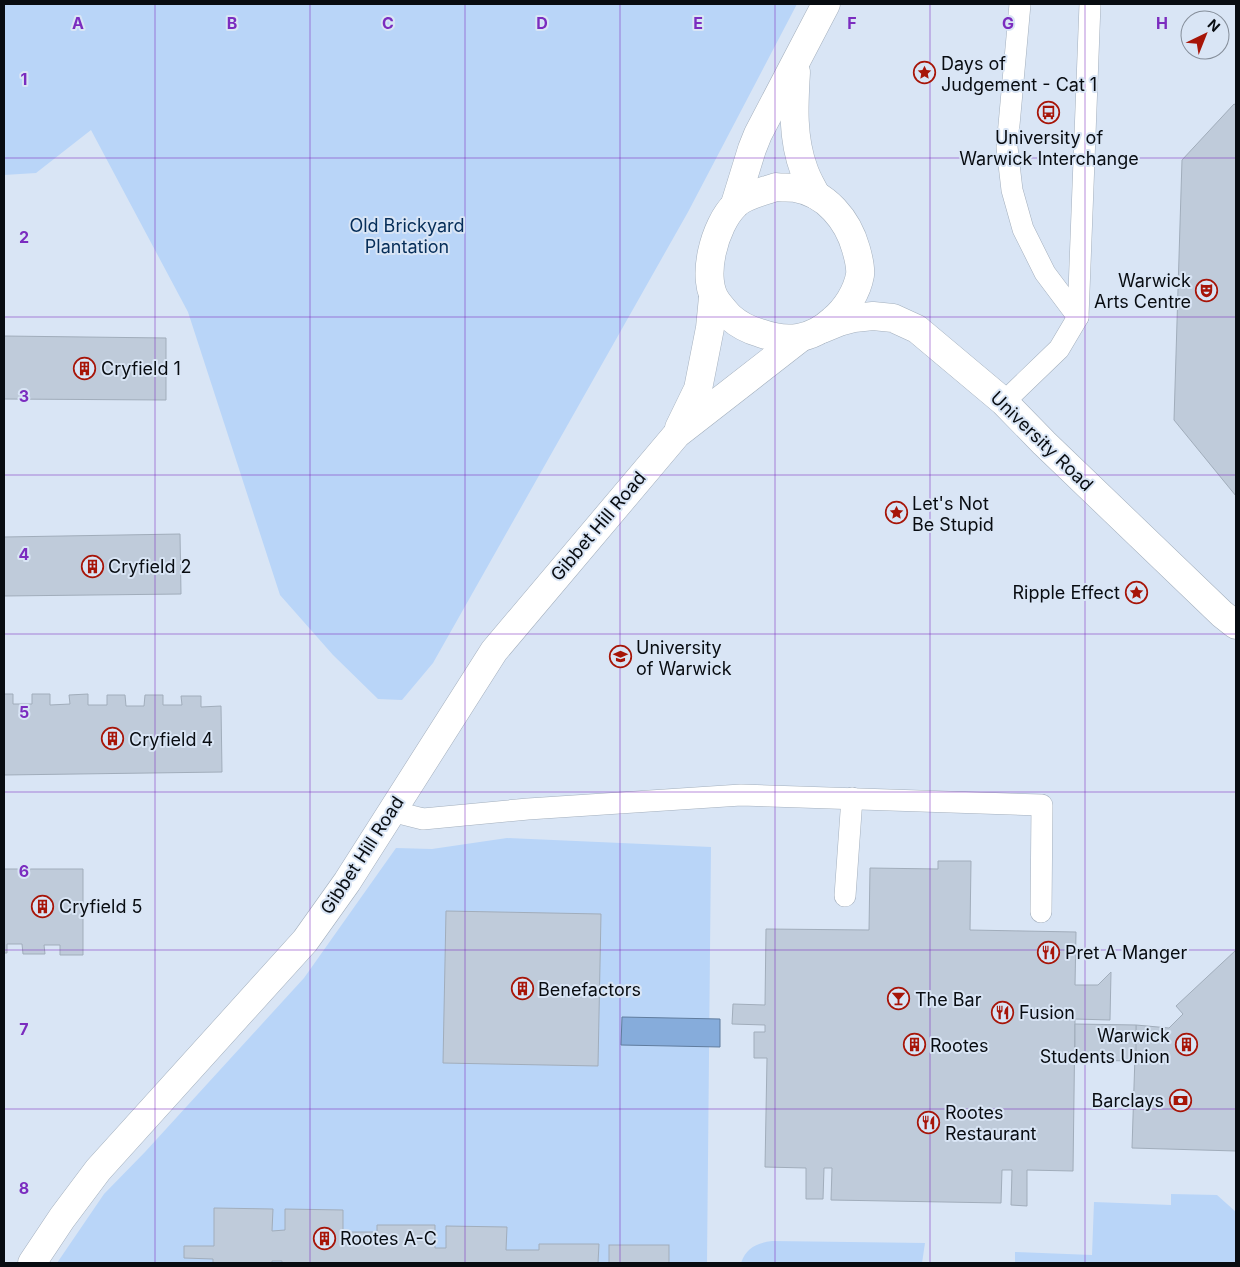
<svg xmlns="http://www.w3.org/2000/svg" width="1240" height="1267" font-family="Inter,sans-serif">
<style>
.green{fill:#b9d5f8}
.water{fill:#86acdb;stroke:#607c9e}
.building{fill:#bfcbda;stroke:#a1adbb}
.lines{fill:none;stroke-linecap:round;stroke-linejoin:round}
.service-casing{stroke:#a3afbd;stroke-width:22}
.minor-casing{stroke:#a3afbd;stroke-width:29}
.tertiary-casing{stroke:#a3afbd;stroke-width:29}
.service{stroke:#fff;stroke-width:21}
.minor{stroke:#fff;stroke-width:28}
.tertiary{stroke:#fff;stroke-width:28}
.grid{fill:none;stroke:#7b2cbf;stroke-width:1;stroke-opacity:0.55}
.labels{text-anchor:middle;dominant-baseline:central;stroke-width:4;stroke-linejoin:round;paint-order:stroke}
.poi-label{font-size:18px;fill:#080c11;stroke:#d9e5f5;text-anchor:start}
.park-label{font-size:18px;fill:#062e59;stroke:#d9e5f5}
.street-label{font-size:18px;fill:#080c11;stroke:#d9e5f5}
.grid-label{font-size:16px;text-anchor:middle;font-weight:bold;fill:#7b2cbf;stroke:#d9e5f5;stroke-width:4;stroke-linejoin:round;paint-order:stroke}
</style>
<rect width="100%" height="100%" fill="#d9e5f5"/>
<g class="green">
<polygon points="4,4 797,4 688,212 433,663 402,700 378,699 333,655 280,595 188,312 91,130 36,173 4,175"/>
<polygon points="507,838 711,847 707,1263 57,1263 104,1194 145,1152 304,978 396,848 432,849"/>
<polygon points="1171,1194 1217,1195 1236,1212 1236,1263 1015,1263 1015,1252 1092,1255 1094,1202 1171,1205"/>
<path d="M772,1241l153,2 -3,20h-181c5,-15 15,-20 31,-22z"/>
</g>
<polygon class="water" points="622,1017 720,1019 720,1047 621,1045"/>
<g class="building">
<polygon points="1234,104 1236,105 1236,496 1174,420 1182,160"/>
<polygon points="4,336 166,338 166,400 4,399"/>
<polygon points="180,534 181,594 4,596 4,537"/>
<polygon points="4,694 13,694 13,704 32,704 32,694 50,694 50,705 70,704 69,695 88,694 88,705 107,705 107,695 125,695 126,706 144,706 145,695 163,695 163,705 182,705 181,696 201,696 201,707 221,706 222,772 4,775"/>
<polygon points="938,861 971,861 970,930 1076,932 1075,985 1098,985 1111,972 1110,1020 1075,1019 1073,1171 1027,1170 1027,1206 1011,1205 1012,1170 1002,1170 1001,1203 831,1200 832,1168 824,1168 823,1199 806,1199 806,1168 765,1167 767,1058 754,1058 754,1032 765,1032 765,1025 732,1024 733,1004 765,1005 766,929 869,930 870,868 938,869"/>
<polygon points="4,869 83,869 83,955 60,955 60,945 44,945 45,954 23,954 22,944 7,944 7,953 4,953"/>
<polygon points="446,911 601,914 598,1066 443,1063"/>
<polygon points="1236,950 1236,1151 1132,1148 1136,1025 1169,1028 1183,1014 1176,1006"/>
<polygon points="1075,1024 1136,1025 1136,1061 1075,1060"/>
<polygon points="214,1208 273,1209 272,1231 285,1230 285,1209 343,1210 343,1232 377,1232 377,1225 435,1225 435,1248 446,1248 446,1226 507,1227 506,1250 539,1250 539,1244 599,1244 598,1263 282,1263 282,1261 272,1261 272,1263 213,1263 213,1259 184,1258 184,1246 214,1246"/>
<rect x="609" y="1245" width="60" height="18"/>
</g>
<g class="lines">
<defs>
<g id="service">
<polyline points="1020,4 1007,147 1012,190 1023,229 1045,273 1078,317"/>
<polyline points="1004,402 1059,349 1078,317 1090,4"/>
<polyline points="391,811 423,819 528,809 741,795 1042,805 1041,912"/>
<polyline points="845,896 852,798"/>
</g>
<polyline id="minor" points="822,329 839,322 854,318 873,316 893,318 917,329 1004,402 1044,443 1222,614 1236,625"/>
<g id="tertiary">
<path d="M796,72c-2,33 -4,66 8,98 3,9 8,17 12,25"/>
<path d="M776,187c6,1 13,0 19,1 31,5 53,32 61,61 2,7 5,18 4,26 -3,17 -14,34 -27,45 -22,20 -45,23 -73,13 -11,-3 -21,-8 -30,-16 -4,-4 -8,-9 -12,-14 -19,-23 -3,-79 17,-98 8,-9 29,-14 41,-18z"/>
<polyline points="735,204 752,149 758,134 826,4"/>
<polyline points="679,428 698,389 710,328 713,297"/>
<polyline points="32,1263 62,1218 98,1170 305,941 347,882 494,651 677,434 799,339"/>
</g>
</defs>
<use href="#service" class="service-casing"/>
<use href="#minor" class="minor-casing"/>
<use href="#tertiary" class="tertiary-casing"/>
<use href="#service" class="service"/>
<use href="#minor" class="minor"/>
<use href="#tertiary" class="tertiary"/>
</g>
<path class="grid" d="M155,4v1259M310,4v1259M465,4v1259M620,4v1259M775,4v1259M930,4v1259M1085,4v1259M4,158h1232M4,317h1232M4,475h1232M4,634h1232M4,792h1232M4,950h1232M4,1109h1232"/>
<defs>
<symbol id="sight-ring" viewBox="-11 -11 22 22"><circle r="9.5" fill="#d9e5f5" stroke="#a71508" stroke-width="1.5"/><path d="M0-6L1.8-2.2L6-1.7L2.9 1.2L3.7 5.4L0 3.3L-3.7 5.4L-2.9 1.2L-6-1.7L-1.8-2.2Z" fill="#a71508"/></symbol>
<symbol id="bus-ring" viewBox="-11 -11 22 22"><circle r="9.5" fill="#d9e5f5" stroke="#a71508" stroke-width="1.5"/><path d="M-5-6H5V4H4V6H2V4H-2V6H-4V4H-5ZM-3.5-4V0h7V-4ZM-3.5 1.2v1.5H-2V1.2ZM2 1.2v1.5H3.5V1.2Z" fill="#a71508"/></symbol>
<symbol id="theatre-ring" viewBox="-11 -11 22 22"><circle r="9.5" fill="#d9e5f5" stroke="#a71508" stroke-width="1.5"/><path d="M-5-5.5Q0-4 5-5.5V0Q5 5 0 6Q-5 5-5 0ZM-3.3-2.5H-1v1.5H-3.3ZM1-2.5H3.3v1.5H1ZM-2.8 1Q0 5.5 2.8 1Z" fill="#a71508"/></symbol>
<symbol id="building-ring" viewBox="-11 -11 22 22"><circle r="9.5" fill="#d9e5f5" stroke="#a71508" stroke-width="1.5"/><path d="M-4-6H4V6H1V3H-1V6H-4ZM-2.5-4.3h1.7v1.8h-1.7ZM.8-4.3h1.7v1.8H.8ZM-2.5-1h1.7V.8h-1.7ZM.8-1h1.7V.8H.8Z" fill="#a71508"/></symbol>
<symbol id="university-ring" viewBox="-11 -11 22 22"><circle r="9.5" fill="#d9e5f5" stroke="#a71508" stroke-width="1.5"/><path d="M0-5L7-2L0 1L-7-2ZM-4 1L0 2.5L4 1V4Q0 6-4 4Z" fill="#a71508"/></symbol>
<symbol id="restaurant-ring" viewBox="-11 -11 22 22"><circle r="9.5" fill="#d9e5f5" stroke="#a71508" stroke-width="1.5"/><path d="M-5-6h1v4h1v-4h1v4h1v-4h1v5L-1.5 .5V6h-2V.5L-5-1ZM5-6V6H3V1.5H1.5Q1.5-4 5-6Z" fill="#a71508"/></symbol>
<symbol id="bar-ring" viewBox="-11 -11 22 22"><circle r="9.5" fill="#d9e5f5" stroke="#a71508" stroke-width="1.5"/><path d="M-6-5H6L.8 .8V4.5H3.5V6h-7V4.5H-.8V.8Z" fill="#a71508"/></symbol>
<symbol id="bank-ring" viewBox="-11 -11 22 22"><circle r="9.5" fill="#d9e5f5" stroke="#a71508" stroke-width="1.5"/><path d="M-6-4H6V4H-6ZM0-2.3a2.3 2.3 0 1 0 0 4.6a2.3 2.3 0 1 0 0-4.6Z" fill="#a71508"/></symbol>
</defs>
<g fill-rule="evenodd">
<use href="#sight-ring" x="912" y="60" width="25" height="25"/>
<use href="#bus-ring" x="1036" y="100" width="25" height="25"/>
<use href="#theatre-ring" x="1194" y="278" width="25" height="25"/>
<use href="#building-ring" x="72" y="356" width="25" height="25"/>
<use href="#sight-ring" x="884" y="500" width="25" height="25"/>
<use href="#building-ring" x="80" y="554" width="25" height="25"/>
<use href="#sight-ring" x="1124" y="580" width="25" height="25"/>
<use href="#university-ring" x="608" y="644" width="25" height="25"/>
<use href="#building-ring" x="100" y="726" width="25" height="25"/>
<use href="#building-ring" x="30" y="894" width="25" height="25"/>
<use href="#restaurant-ring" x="1036" y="940" width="25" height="25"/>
<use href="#building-ring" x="510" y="976" width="25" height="25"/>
<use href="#bar-ring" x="886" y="986" width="25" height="25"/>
<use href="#restaurant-ring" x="990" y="1000" width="25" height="25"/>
<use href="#building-ring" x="902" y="1032" width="25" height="25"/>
<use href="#building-ring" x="1174" y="1032" width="25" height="25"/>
<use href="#bank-ring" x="1168" y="1088" width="25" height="25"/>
<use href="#restaurant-ring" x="916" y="1110" width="25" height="25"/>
<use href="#building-ring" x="312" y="1226" width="25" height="25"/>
</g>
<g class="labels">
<g class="poi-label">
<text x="941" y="63">Days of<tspan x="941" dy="21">Judgement - Cat 1</tspan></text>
<text x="1049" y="137" text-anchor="middle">University of<tspan x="1049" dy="21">Warwick Interchange</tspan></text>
<text x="1191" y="280" text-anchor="end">Warwick<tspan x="1191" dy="21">Arts Centre</tspan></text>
<text x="101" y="368">Cryfield 1</text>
<text x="912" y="503">Let's Not<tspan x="912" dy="21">Be Stupid</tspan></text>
<text x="108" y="566">Cryfield 2</text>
<text x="1120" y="592" text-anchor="end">Ripple Effect</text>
<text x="636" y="647">University<tspan x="636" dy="21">of Warwick</tspan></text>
<text x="129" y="739">Cryfield 4</text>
<text x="59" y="906">Cryfield 5</text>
<text x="1065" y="952">Pret A Manger</text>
<text x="538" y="989">Benefactors</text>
<text x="915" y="999">The Bar</text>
<text x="1019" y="1012">Fusion</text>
<text x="1170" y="1035" text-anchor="end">Warwick<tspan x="1170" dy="21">Students Union</tspan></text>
<text x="930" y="1045">Rootes</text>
<text x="1164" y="1100" text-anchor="end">Barclays</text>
<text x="945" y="1112">Rootes<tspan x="945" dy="21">Restaurant</tspan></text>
<text x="340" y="1238">Rootes A-C</text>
</g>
<g class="park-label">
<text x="407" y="225">Old Brickyard<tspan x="407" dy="21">Plantation</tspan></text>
</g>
<g class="street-label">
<text transform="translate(1042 441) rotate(44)">University Road</text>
<text transform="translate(598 526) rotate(-50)">Gibbet Hill Road</text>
<text transform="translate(362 855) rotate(-57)">Gibbet Hill Road</text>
</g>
</g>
<g class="grid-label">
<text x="78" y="29">A</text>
<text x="232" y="29">B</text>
<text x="388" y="29">C</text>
<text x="542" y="29">D</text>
<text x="698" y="29">E</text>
<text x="852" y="29">F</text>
<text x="1008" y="29">G</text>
<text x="1162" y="29">H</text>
<text x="24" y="85">1</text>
<text x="24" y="243">2</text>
<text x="24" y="402">3</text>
<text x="24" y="560">4</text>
<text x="24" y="718">5</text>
<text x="24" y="877">6</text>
<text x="24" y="1035">7</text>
<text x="24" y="1194">8</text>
</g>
<rect width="1240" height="1267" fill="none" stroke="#080c11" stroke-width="10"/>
<g transform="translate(1205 35) rotate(43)"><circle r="24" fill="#d9e5f5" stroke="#858e9a"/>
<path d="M0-4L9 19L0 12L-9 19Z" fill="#a71508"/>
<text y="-8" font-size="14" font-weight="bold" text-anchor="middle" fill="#080c11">N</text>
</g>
</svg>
